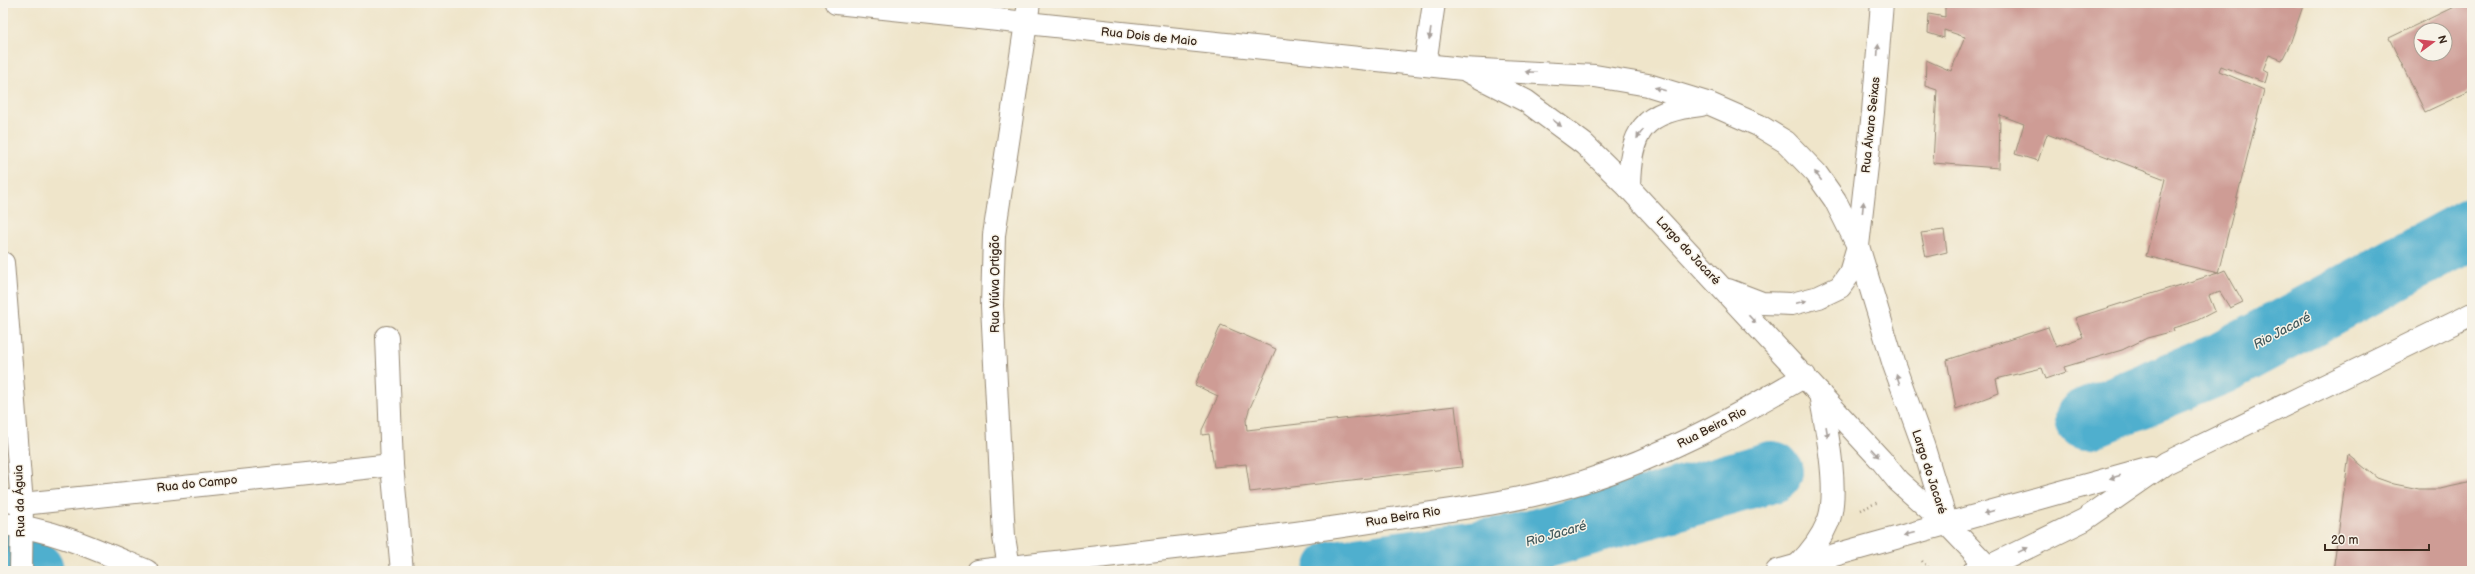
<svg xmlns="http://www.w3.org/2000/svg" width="2475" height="574" font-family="'Balsamiq Sans',sans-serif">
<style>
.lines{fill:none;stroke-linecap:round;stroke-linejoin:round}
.river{stroke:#4fafce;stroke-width:62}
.building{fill:#ce9c95;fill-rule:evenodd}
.minor-casing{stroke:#958874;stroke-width:24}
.major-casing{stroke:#958874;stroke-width:24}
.path{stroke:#958874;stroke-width:2.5;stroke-dasharray:1 3;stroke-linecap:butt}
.minor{stroke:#fff;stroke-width:22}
.major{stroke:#fff;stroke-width:22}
.oneway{fill:#a79f9a}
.labels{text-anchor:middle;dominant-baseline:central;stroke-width:3;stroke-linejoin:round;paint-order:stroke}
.street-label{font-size:12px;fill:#3b2a1e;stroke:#f7f3e8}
.water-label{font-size:13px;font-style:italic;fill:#42595c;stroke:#f7f3e8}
</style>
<rect width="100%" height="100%" fill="#f7f3e8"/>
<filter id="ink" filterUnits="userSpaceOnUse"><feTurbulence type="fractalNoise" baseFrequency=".025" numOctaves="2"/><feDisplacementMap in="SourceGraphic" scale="8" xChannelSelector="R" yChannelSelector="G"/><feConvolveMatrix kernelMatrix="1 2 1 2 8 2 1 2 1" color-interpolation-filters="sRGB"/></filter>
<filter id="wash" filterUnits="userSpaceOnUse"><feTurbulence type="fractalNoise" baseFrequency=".012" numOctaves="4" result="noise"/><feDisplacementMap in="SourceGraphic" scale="16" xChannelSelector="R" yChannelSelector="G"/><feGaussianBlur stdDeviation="0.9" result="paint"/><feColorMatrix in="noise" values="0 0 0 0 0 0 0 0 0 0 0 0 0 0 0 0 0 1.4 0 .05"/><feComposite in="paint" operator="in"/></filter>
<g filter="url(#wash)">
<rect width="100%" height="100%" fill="#efe5ca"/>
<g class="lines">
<g class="river">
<polyline points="2086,419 2222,363 2472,228"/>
<polyline points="3,560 33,571"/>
<polyline points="1335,571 1515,546 1772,472"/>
</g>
</g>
<g id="blocks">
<g class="building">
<polygon points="1945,3 2304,3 2290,44 2282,60 2269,55 2263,70 2268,73 2265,83 2221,66 2219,71 2264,90 2218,273 2225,270 2243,302 2230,308 2220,292 2209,296 2215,311 2196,321 2173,328 2174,331 2147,338 2122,350 2064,367 2066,372 2046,379 2042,368 1996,379 1999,393 1956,409 1947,360 2048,327 2056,347 2083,337 2075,318 2218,273 2146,256 2165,179 2047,134 2038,161 2015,154 2024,124 2000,115 1999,168 1933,163 1937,90 1925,86 1926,60 1951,71 1965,37 1944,30 1944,38 1928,33 1929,14 1945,17"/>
<path d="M2462,3h10v87l-47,22 -36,-74zM2421,30h24v24h-24z"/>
<polygon points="1944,230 1947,252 1926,257 1921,233"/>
<polygon points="1221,325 1276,349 1249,410 1246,420 1247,430 1455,406 1462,467 1250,492 1246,464 1214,467 1209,434 1202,435 1202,430 1218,396 1195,385"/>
<polygon points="2349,455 2377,478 2394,484 2419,489 2440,489 2472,482 2472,571 2333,571"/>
</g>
</g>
</g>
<g filter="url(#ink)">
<use href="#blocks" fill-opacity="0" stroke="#958874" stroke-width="1"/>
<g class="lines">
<defs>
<g id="minor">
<polyline points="836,3 1463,69 1595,76 1648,85 1710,104 1758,125 1786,142 1816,173 1835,200 1858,246 1894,365 1923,445 1947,524"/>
<polyline points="1425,64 1434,3"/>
<polyline points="1469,72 1526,101 1584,144 1629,188 1881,460 1898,481 1946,524"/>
<path d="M1629,188c1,-58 14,-77 72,-83"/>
<polyline points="3,263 22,504 21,571"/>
<polyline points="1728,290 1762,303 1792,304 1819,297 1840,287 1850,273 1858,246 1873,112 1882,3"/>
<polyline points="387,337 392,465 402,571"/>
<polyline points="3,500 22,504 392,465"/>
<path d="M3,524c51,5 97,27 144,47"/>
<polyline points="1009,567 1004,537 992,306 994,235 1029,3"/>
<path d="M977,571c136,-16 272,-30 407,-51 67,-10 134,-18 199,-38 79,-25 151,-64 222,-106"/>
</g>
<g id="major">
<polyline points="1947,524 1992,571"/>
<path d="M1798,565c13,-13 23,-26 30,-43 12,-29 -2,-96 -8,-128"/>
<polyline points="1777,571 2151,467"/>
<polyline points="1974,571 1988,567 2084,520 2166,463 2472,314"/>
</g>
</defs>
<use href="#minor" class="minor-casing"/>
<use href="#major" class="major-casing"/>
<g class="path">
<polyline points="1861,510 1878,502"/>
<polyline points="1922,561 1931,571"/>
</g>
<use href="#minor" class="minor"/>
<use href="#major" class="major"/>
</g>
<defs><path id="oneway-solid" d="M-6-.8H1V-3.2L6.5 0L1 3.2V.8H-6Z"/></defs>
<g class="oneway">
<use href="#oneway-solid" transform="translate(1430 34) rotate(99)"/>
<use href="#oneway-solid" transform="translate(1878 50) rotate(-86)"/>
<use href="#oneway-solid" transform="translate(1531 72) rotate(-177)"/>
<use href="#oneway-solid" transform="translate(1660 89) rotate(-164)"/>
<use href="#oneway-solid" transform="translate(1557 123) rotate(38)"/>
<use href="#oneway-solid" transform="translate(1640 134) rotate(125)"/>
<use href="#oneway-solid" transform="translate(1818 176) rotate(-127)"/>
<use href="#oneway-solid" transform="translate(1863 207) rotate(-84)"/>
<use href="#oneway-solid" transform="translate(1801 302) rotate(-14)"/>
<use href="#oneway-solid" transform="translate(1752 319) rotate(47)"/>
<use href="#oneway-solid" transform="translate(1898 379) rotate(-108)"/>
<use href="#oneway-solid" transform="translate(1827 432) rotate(81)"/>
<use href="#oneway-solid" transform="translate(1875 453) rotate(47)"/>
<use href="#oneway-solid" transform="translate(2115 477) rotate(164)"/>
<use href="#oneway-solid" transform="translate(1989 512) rotate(164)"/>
<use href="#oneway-solid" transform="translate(1909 534) rotate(165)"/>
<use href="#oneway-solid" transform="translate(2023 550) rotate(-26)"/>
</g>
</g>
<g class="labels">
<g class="street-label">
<text transform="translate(1149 37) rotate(6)">Rua Dois de Maio</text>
<text transform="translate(1871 125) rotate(-84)">Rua Álvaro Seixas</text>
<text transform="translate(1688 251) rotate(47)">Largo do Jacaré</text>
<text transform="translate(995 284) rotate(-90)">Rua Viúva Ortigão</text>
<text transform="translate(1712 428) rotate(-27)">Rua Beira Rio</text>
<text transform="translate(1929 472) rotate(72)">Largo do Jacaré</text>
<text transform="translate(197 484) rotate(-6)">Rua do Campo</text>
<text transform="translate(20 501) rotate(-92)">Rua da Águia</text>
<text transform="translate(1403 517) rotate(-9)">Rua Beira Rio</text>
</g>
<g class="water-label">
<text transform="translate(2282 331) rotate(-28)">Rio Jacaré</text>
<text transform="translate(1556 534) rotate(-16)">Rio Jacaré</text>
</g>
</g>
<rect width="2475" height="574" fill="none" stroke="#f7f3e8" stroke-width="16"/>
<g transform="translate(2433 42) rotate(75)"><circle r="19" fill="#f7f3e8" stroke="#aca397"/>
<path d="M0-3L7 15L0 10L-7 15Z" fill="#d1495b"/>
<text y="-6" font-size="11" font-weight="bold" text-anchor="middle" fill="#3b2a1e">N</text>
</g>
<path d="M2325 544v6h104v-6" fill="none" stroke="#3b2a1e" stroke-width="2"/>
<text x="2331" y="544" font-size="12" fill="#3b2a1e" stroke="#f7f3e8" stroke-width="3" paint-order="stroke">20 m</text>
</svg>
